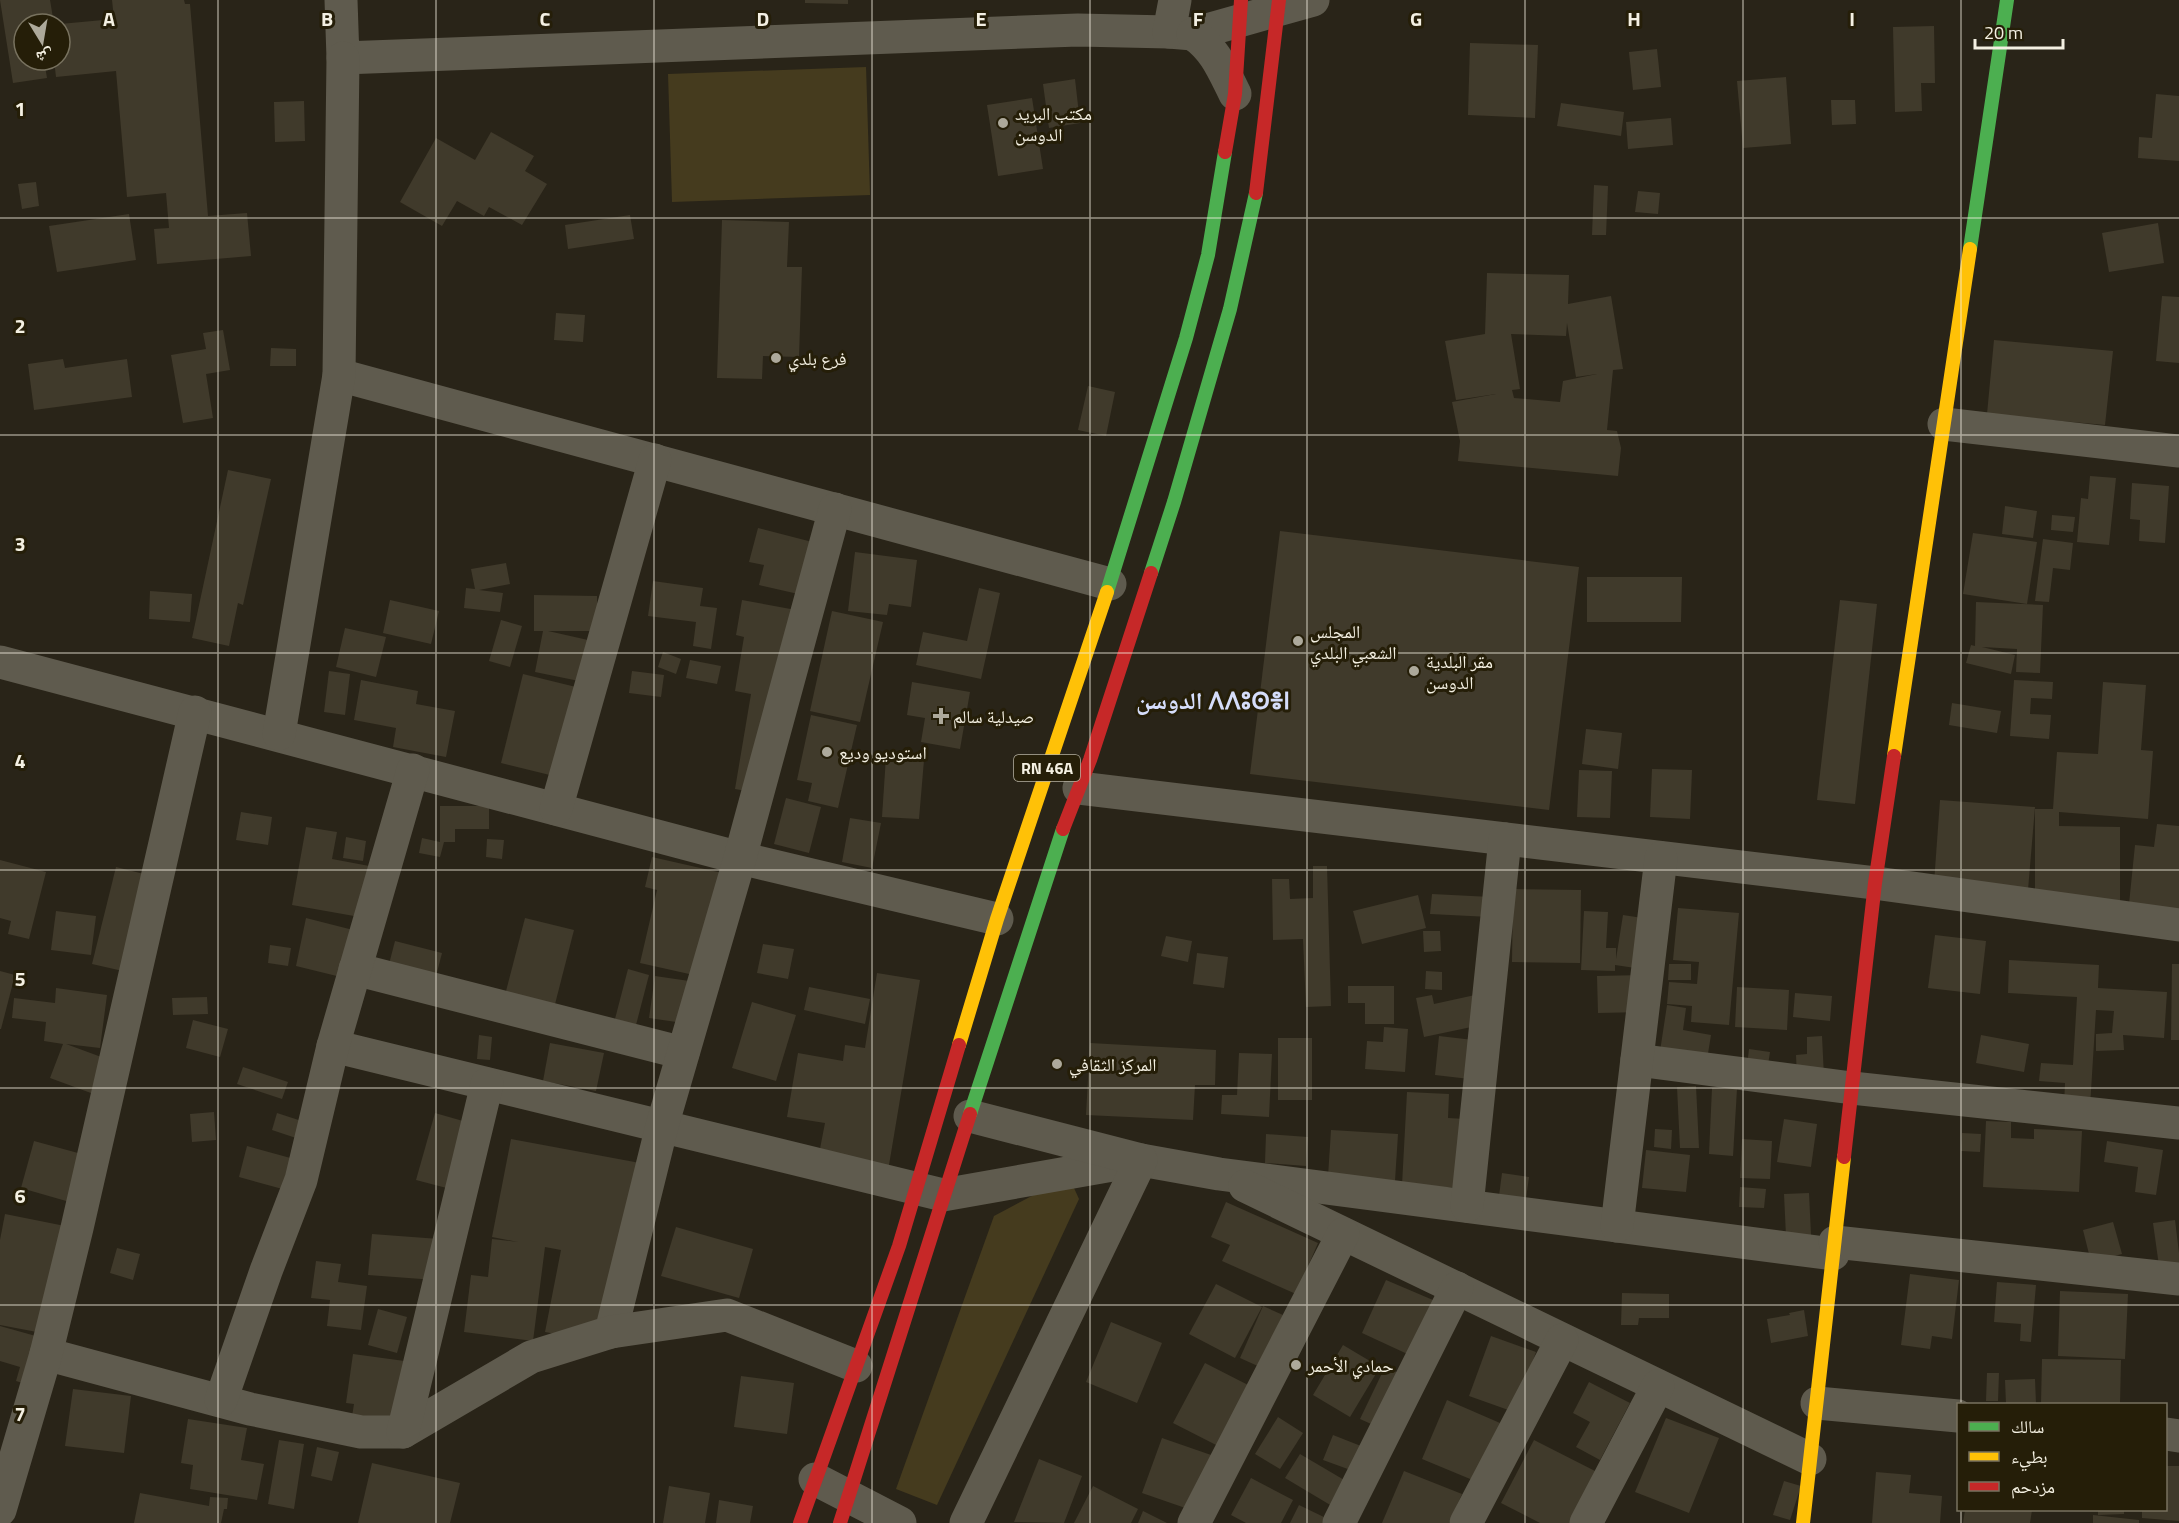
<svg xmlns="http://www.w3.org/2000/svg" width="2179" height="1523" font-family="'Titillium Web','Noto Naskh Arabic','Noto Sans Tifinagh',sans-serif">
<style>
.green{fill:#453b1e}
.building{fill:#403a2b;fill-rule:evenodd}
.lines{fill:none;stroke-linecap:round;stroke-linejoin:round}
.street{stroke:#5f5b4e;stroke-width:33}
.fast{stroke:#4caf50;stroke-width:14}
.slow{stroke:#ffc107;stroke-width:14}
.jam{stroke:#c62828;stroke-width:14}
.grid{fill:none;stroke:#f4f0e2;stroke-width:1.5;stroke-opacity:0.55}
.poi-dot{fill:#ada99b;stroke:#251e08;stroke-width:2}
.labels{text-anchor:middle;dominant-baseline:central;stroke-width:6;stroke-linejoin:round;paint-order:stroke}
.shield{fill:#251e08;stroke:#b6b1a1;stroke-width:1.5}
.shield-label{font-size:16px;font-weight:bold;fill:#f4f0e2}
.poi-label{font-size:18px;fill:#f4f0e2;stroke:#251e08;text-anchor:start}
.district-label{font-size:24px;font-weight:bold;fill:#d5ddfa;stroke:#251e08}
.grid-label{font-size:20px;text-anchor:middle;font-weight:bold;fill:#f4f0e2;stroke:#251e08;stroke-width:6;stroke-linejoin:round;paint-order:stroke}
</style>
<rect width="100%" height="100%" fill="#292418"/>
<g class="green">
<polygon points="866,67 870,195 672,202 668,74"/>
<polygon points="1074,1188 1079,1199 937,1505 896,1489 994,1216 1045,1189"/>
</g>
<g class="building">
<polygon points="0,0 50,0 54,24 24,24 24,60 44,60 47,78 13,83"/>
<polygon points="112,0 184,0 185,4 190,4 208,216 247,213 251,256 157,264 154,229 169,228 166,193 127,197 116,71 56,77 54,60 60,60 60,24 114,19"/>
<polygon points="805,0 848,0 848,4 805,3"/>
<polygon points="1934,26 1935,83 1921,83 1922,111 1895,112 1893,27"/>
<polygon points="1470,43 1538,45 1535,118 1468,115"/>
<polygon points="1657,49 1661,87 1633,90 1629,52"/>
<polygon points="1786,77 1791,144 1743,148 1737,81"/>
<polygon points="1075,79 1080,123 1049,128 1043,84"/>
<polygon points="2156,94 2179,96 2179,161 2138,158 2139,137 2152,138"/>
<polygon points="1032,98 1043,169 998,176 987,105"/>
<polygon points="1831,100 1855,100 1856,124 1832,125"/>
<polygon points="304,101 305,141 275,142 274,102"/>
<polygon points="1561,103 1624,112 1621,136 1557,126"/>
<polygon points="1671,118 1673,145 1628,149 1626,122"/>
<polygon points="491,132 534,156 525,171 547,184 522,225 489,207 484,216 457,201 442,226 400,202 436,138 475,160"/>
<polygon points="36,182 39,206 22,209 18,184"/>
<polygon points="1594,185 1608,186 1606,235 1592,235"/>
<polygon points="1638,191 1660,193 1658,214 1635,212"/>
<polygon points="129,214 136,260 57,272 49,226"/>
<polygon points="630,215 634,239 568,249 565,225"/>
<polygon points="722,220 789,222 787,267 802,267 799,357 763,356 762,379 717,378"/>
<polygon points="2158,223 2164,263 2109,272 2102,233"/>
<path d="M1487,273l82,2 -1,29 43,-8 12,73 -10,1 -6,60 10,1 4,17 -3,28 -160,-15 2,-20 -8,-39 44,-8 -40,6 -11,-59 40,-7zM1567,323l9,54 21,-3 -34,7 -3,21 -46,-4 -2,-8 8,-1 -9,-55 55,2z"/>
<polygon points="2162,296 2179,297 2179,363 2156,361"/>
<polygon points="556,313 585,315 583,342 554,340"/>
<polygon points="223,330 230,370 206,374 213,418 183,423 171,355 206,349 203,333"/>
<polygon points="1994,340 2113,351 2105,425 1987,414"/>
<polygon points="271,348 296,349 296,366 270,366"/>
<polygon points="63,359 65,368 127,359 132,397 34,410 28,364"/>
<polygon points="1088,386 1115,392 1106,436 1078,430"/>
<polygon points="228,470 271,479 243,605 238,603 229,646 192,638"/>
<polygon points="2090,476 2116,478 2109,545 2077,542 2081,498 2088,499"/>
<polygon points="2132,483 2169,486 2165,543 2139,541 2140,520 2130,519"/>
<polygon points="2005,506 2037,511 2033,538 2002,534"/>
<polygon points="2052,515 2075,517 2073,532 2051,530"/>
<polygon points="758,528 820,544 807,596 759,585 764,565 749,562"/>
<polygon points="1280,531 1579,567 1549,810 1250,774"/>
<polygon points="1973,533 2037,542 2027,604 1963,594"/>
<polygon points="2043,539 2073,543 2070,570 2053,568 2049,602 2035,601"/>
<polygon points="855,552 917,560 911,607 889,604 887,615 848,611"/>
<polygon points="506,563 510,584 479,590 503,593 500,612 464,608 466,588 475,589 471,569"/>
<polygon points="1587,577 1682,577 1681,622 1587,622"/>
<polygon points="653,581 703,588 700,606 717,608 711,649 693,646 696,622 648,616"/>
<polygon points="979,588 1000,593 981,679 916,665 923,632 967,641"/>
<polygon points="150,591 192,594 190,622 149,619"/>
<polygon points="534,595 597,596 597,631 548,631 588,640 579,681 535,672 543,631 534,631"/>
<polygon points="390,600 439,611 431,644 383,633"/>
<polygon points="742,600 796,610 764,794 735,789 751,694 735,691 744,637 736,635"/>
<polygon points="1840,600 1877,604 1855,804 1817,800"/>
<polygon points="1976,602 2043,605 2040,673 2016,672 2017,649 1982,647 2015,655 2011,674 1966,663 1971,645 1975,646"/>
<polygon points="832,611 883,622 860,722 810,711"/>
<polygon points="501,620 522,626 510,667 489,661"/>
<polygon points="345,628 386,637 376,677 336,667"/>
<polygon points="663,652 681,659 676,674 658,667"/>
<polygon points="690,660 721,666 717,684 686,678"/>
<polygon points="329,671 350,674 345,715 324,712"/>
<polygon points="632,671 664,675 661,697 629,693"/>
<polygon points="523,674 580,688 558,777 501,763"/>
<polygon points="361,680 418,691 416,704 455,711 446,757 393,747 396,728 354,720"/>
<polygon points="2014,680 2053,682 2052,699 2031,698 2030,714 2051,715 2049,739 2010,736"/>
<polygon points="912,682 970,692 960,749 921,742 925,718 907,715"/>
<polygon points="2103,682 2146,685 2141,750 2153,751 2148,819 2059,812 2059,826 2120,827 2120,901 2035,901 2035,809 2053,809 2057,752 2098,754"/>
<polygon points="1952,703 2001,711 1997,733 1949,725"/>
<polygon points="811,715 857,725 838,808 808,801 812,783 797,780"/>
<polygon points="1586,729 1622,733 1618,769 1582,764"/>
<polygon points="886,757 924,760 919,819 882,817"/>
<polygon points="1652,769 1692,770 1690,819 1650,817"/>
<polygon points="1579,770 1612,771 1610,818 1577,817"/>
<polygon points="786,798 821,807 809,853 774,844"/>
<polygon points="1940,800 2035,807 2028,890 1934,883"/>
<polygon points="440,806 489,806 489,829 455,829 455,842 444,842 440,857 419,853 422,838 440,842"/>
<polygon points="241,812 272,817 268,845 236,840"/>
<polygon points="850,818 881,823 872,868 842,862"/>
<polygon points="2157,824 2179,826 2179,909 2129,904 2135,845 2154,847"/>
<polygon points="306,827 337,832 332,859 380,868 371,919 292,905"/>
<polygon points="346,837 366,841 363,861 343,858"/>
<polygon points="487,839 504,840 502,859 486,857"/>
<polygon points="652,857 740,877 716,980 640,963 657,890 645,887"/>
<polygon points="0,860 46,872 29,939 8,934 11,921 0,918"/>
<polygon points="1313,866 1327,866 1331,1006 1306,1007 1303,939 1273,940 1272,879 1289,879 1290,899 1313,898"/>
<polygon points="116,867 172,881 149,977 92,964"/>
<polygon points="1513,889 1581,890 1580,963 1512,962"/>
<polygon points="1432,894 1491,897 1490,917 1430,914"/>
<polygon points="1418,895 1426,928 1362,944 1353,911"/>
<polygon points="1678,908 1739,913 1729,1025 1691,1022 1692,1006 1667,1004 1669,982 1697,984 1699,962 1673,960"/>
<polygon points="56,911 96,916 91,955 51,950"/>
<polygon points="1584,911 1608,912 1606,948 1616,948 1616,959 1623,915 1649,919 1642,969 1615,965 1615,971 1581,970"/>
<polygon points="306,918 361,932 349,979 296,966"/>
<polygon points="525,918 574,930 554,1008 505,995"/>
<polygon points="1423,931 1440,931 1441,951 1424,952"/>
<polygon points="1935,935 1986,941 1980,994 1928,988"/>
<polygon points="1166,936 1192,941 1188,962 1161,956"/>
<polygon points="395,941 442,953 435,980 388,968"/>
<polygon points="763,944 794,949 788,979 757,973"/>
<polygon points="270,945 291,948 288,966 268,963"/>
<polygon points="1197,953 1228,957 1224,988 1193,984"/>
<polygon points="2009,960 2099,965 2098,988 2167,992 2164,1038 2123,1035 2124,1050 2096,1051 2096,1034 2112,1033 2114,1011 2096,1010 2090,1107 2064,1105 2065,1083 2039,1081 2041,1063 2073,1065 2077,997 2008,993"/>
<polygon points="1669,964 1691,964 1691,980 1668,980"/>
<polygon points="2172,964 2179,964 2179,1040 2171,1040"/>
<polygon points="628,969 649,975 636,1025 615,1019"/>
<polygon points="0,971 15,975 1,1029 0,1029"/>
<polygon points="1426,971 1442,972 1442,990 1425,989"/>
<polygon points="877,973 920,980 888,1171 818,1159 825,1123 787,1117 798,1053 843,1061 845,1045 865,1048"/>
<polygon points="1643,975 1644,1012 1598,1013 1597,976"/>
<polygon points="655,976 696,982 690,1024 649,1018"/>
<polygon points="1348,986 1394,986 1394,1024 1365,1024 1365,1003 1348,1003"/>
<polygon points="809,987 870,999 865,1024 804,1010"/>
<polygon points="1737,987 1789,990 1787,1030 1735,1027"/>
<polygon points="56,988 107,995 100,1048 66,1044 123,1065 110,1100 50,1078 63,1044 44,1041 46,1022 12,1018 14,998 55,1003"/>
<polygon points="1795,993 1832,996 1830,1021 1793,1017"/>
<polygon points="1432,995 1434,1004 1475,995 1481,1025 1424,1037 1416,998"/>
<polygon points="207,997 208,1014 173,1015 172,998"/>
<polygon points="752,1002 796,1015 776,1081 732,1068"/>
<polygon points="1667,1005 1686,1008 1683,1030 1711,1035 1706,1066 1659,1058"/>
<polygon points="193,1020 228,1029 220,1057 186,1048"/>
<polygon points="1384,1027 1408,1029 1405,1072 1365,1069 1367,1041 1383,1042"/>
<polygon points="479,1035 492,1037 490,1060 477,1059"/>
<polygon points="1981,1035 2029,1044 2024,1072 1976,1063"/>
<polygon points="1439,1036 1482,1041 1478,1080 1435,1075"/>
<polygon points="1822,1036 1824,1077 1797,1078 1796,1055 1807,1054 1807,1037"/>
<rect x="1278" y="1038" width="34" height="62"/>
<polygon points="550,1043 604,1053 596,1091 543,1081"/>
<polygon points="1090,1043 1216,1050 1215,1085 1195,1085 1193,1120 1086,1115"/>
<polygon points="1749,1049 1770,1052 1766,1078 1746,1075"/>
<polygon points="1239,1053 1272,1054 1269,1117 1221,1114 1222,1095 1237,1095"/>
<polygon points="243,1067 288,1082 282,1099 237,1084"/>
<polygon points="1696,1086 1699,1148 1680,1148 1677,1087"/>
<polygon points="1712,1088 1737,1089 1733,1156 1709,1154"/>
<polygon points="1407,1092 1449,1094 1448,1118 1465,1119 1461,1188 1402,1185"/>
<polygon points="214,1112 216,1140 192,1142 190,1114"/>
<polygon points="277,1113 314,1125 308,1142 272,1130"/>
<polygon points="435,1113 477,1125 458,1191 416,1180"/>
<polygon points="1784,1119 1817,1124 1811,1167 1777,1162"/>
<polygon points="1986,1121 2011,1122 2011,1138 2034,1139 2034,1129 2082,1131 2079,1192 1983,1187"/>
<polygon points="1655,1129 1672,1130 1671,1149 1654,1147"/>
<polygon points="1331,1130 1398,1134 1395,1181 1328,1177"/>
<polygon points="1962,1133 1981,1134 1980,1152 1961,1151"/>
<polygon points="1266,1134 1308,1137 1306,1166 1265,1163"/>
<polygon points="511,1139 640,1163 605,1343 545,1332 561,1250 545,1247 533,1341 464,1332 471,1275 488,1277 492,1239 518,1242 492,1237"/>
<polygon points="1742,1139 1772,1141 1770,1179 1740,1178"/>
<polygon points="34,1141 100,1159 87,1207 21,1188"/>
<polygon points="2107,1141 2163,1150 2156,1195 2135,1192 2138,1167 2104,1162"/>
<polygon points="247,1146 305,1162 297,1193 239,1177"/>
<polygon points="1646,1150 1690,1155 1686,1192 1642,1188"/>
<polygon points="1502,1173 1529,1177 1526,1199 1499,1196"/>
<polygon points="1740,1187 1766,1189 1764,1208 1739,1207"/>
<polygon points="1809,1193 1811,1235 1786,1236 1784,1194"/>
<polygon points="1226,1202 1318,1243 1296,1294 1222,1261 1230,1245 1211,1237"/>
<polygon points="5,1214 80,1229 58,1336 0,1325 0,1240"/>
<polygon points="2175,1220 2179,1253 2179,1270 2160,1273 2153,1223"/>
<polygon points="2113,1222 2122,1254 2091,1262 2083,1230"/>
<polygon points="676,1227 753,1249 739,1298 661,1276"/>
<polygon points="372,1234 439,1239 435,1280 368,1275"/>
<polygon points="117,1248 140,1254 133,1280 110,1273"/>
<polygon points="316,1261 341,1264 338,1282 367,1286 361,1330 327,1326 330,1300 311,1298"/>
<polygon points="1910,1274 1959,1280 1952,1339 1932,1336 1930,1349 1901,1345"/>
<polygon points="1386,1280 1440,1303 1416,1358 1362,1333"/>
<polygon points="1997,1282 2036,1285 2031,1342 2020,1341 2021,1324 1994,1322"/>
<polygon points="1216,1284 1262,1307 1235,1358 1189,1334"/>
<polygon points="2060,1291 2128,1294 2125,1359 2058,1356"/>
<polygon points="1622,1293 1669,1294 1669,1318 1639,1318 1638,1325 1621,1325"/>
<polygon points="1263,1306 1283,1315 1260,1367 1240,1358"/>
<polygon points="378,1309 407,1317 397,1353 368,1345"/>
<polygon points="1804,1310 1808,1336 1771,1343 1767,1319 1790,1315 1789,1313"/>
<polygon points="1111,1322 1162,1343 1137,1403 1086,1382"/>
<polygon points="0,1326 50,1340 36,1387 16,1381 20,1367 0,1361"/>
<polygon points="1491,1336 1536,1352 1514,1412 1469,1396"/>
<polygon points="1343,1345 1380,1367 1350,1417 1313,1395"/>
<polygon points="353,1354 412,1362 401,1436 350,1429 354,1404 346,1403"/>
<polygon points="2042,1359 2121,1360 2120,1404 2041,1404"/>
<polygon points="1205,1363 1252,1387 1220,1447 1173,1423"/>
<polygon points="1385,1367 1403,1375 1378,1427 1360,1419"/>
<polygon points="1987,1373 1999,1373 1998,1401 1986,1401"/>
<polygon points="741,1376 794,1383 787,1434 734,1427"/>
<polygon points="2035,1379 2036,1404 2006,1404 2005,1380"/>
<polygon points="1589,1382 1630,1403 1600,1460 1576,1447 1590,1422 1573,1413"/>
<polygon points="73,1389 131,1396 124,1453 65,1446"/>
<polygon points="1447,1400 1500,1423 1475,1481 1422,1459"/>
<polygon points="1278,1417 1303,1433 1280,1469 1255,1454"/>
<polygon points="1666,1418 1719,1438 1689,1513 1635,1492"/>
<polygon points="188,1419 247,1428 241,1460 264,1464 257,1500 190,1489 193,1465 181,1463"/>
<polygon points="1333,1435 1366,1448 1356,1472 1323,1460"/>
<polygon points="1162,1438 1214,1456 1194,1511 1142,1493"/>
<polygon points="279,1440 304,1444 294,1509 268,1504"/>
<polygon points="1534,1440 1599,1473 1573,1523 1540,1523 1501,1503"/>
<polygon points="317,1447 339,1452 332,1481 311,1476"/>
<polygon points="1300,1454 1351,1484 1337,1509 1285,1478"/>
<polygon points="1039,1459 1082,1476 1064,1523 1014,1522"/>
<polygon points="372,1463 460,1483 450,1523 358,1523"/>
<polygon points="2166,1466 2179,1466 2179,1521 2142,1518 2142,1510 2166,1509"/>
<polygon points="1404,1471 1462,1494 1449,1523 1382,1523"/>
<polygon points="1876,1472 1911,1475 1909,1493 1942,1496 1940,1523 1872,1523"/>
<polygon points="1251,1478 1293,1500 1281,1523 1246,1523 1231,1515"/>
<polygon points="1784,1481 1801,1486 1790,1520 1773,1515"/>
<polygon points="669,1486 710,1493 705,1523 663,1523"/>
<polygon points="1093,1486 1138,1509 1131,1523 1074,1523"/>
<polygon points="140,1493 209,1506 210,1497 228,1498 227,1509 224,1509 221,1523 134,1523"/>
<polygon points="719,1500 753,1506 750,1523 716,1523"/>
<polygon points="1299,1505 1330,1520 1329,1523 1290,1523"/>
<polygon points="1965,1510 2032,1510 2030,1523 1963,1523"/>
<polygon points="2098,1510 2124,1510 2124,1514 2098,1515"/>
<polygon points="1143,1511 1167,1523 1138,1523"/>
<polygon points="2093,1515 2139,1520 2139,1523 2093,1523"/>
</g>
<g class="lines">
<g class="street">
<polyline points="341,0 343,58 1078,30 1169,32 1193,34 1313,0"/>
<polyline points="1169,32 1175,0"/>
<path d="M1193,34c22,15 30,36 42,60"/>
<polyline points="339,375 1110,584"/>
<polyline points="1944,424 2179,451"/>
<polyline points="0,662 740,858 997,919"/>
<polyline points="279,734 339,375 343,58"/>
<polyline points="1079,788 1875,883 2179,925"/>
<polyline points="556,809 655,460"/>
<polyline points="355,969 683,1053"/>
<polyline points="333,1046 943,1195 1141,1160 1219,1174 1833,1254"/>
<polyline points="1637,1060 1852,1088 2179,1123"/>
<polyline points="1245,1186 1810,1459"/>
<polyline points="1467,1206 1505,839"/>
<polyline points="1617,1226 1661,858"/>
<polyline points="1835,1242 2179,1279"/>
<polyline points="611,1332 662,1126 740,858 835,509"/>
<polyline points="46,1354 250,1409 361,1432 403,1432 531,1357 611,1332 727,1315 856,1366"/>
<polyline points="221,1400 266,1271 301,1180 333,1046 413,770"/>
<polyline points="1817,1403 1958,1416"/>
<polyline points="403,1432 487,1084"/>
<polyline points="2166,1434 2179,1436"/>
<polyline points="815,1479 900,1523"/>
<polyline points="0,1510 46,1354 77,1228 195,712"/>
<polyline points="966,1523 1141,1160 970,1116"/>
<polyline points="1194,1523 1343,1234"/>
<polyline points="1339,1523 1457,1288"/>
<polyline points="1466,1523 1562,1340"/>
<polyline points="1586,1523 1658,1386"/>
</g>
<g class="fast">
<polyline points="1970,249 2007,0"/>
<polyline points="1151,573 1174,502 1230,309 1256,193"/>
<polyline points="1107,592 1186,338 1208,255 1225,152"/>
<polyline points="970,1114 1063,829"/>
</g>
<g class="slow">
<polyline points="1894,756 1970,249"/>
<polyline points="959,1045 997,919 1107,592"/>
<polyline points="1803,1523 1844,1157"/>
</g>
<g class="jam">
<polyline points="1225,152 1235,94 1241,0"/>
<polyline points="1256,193 1279,0"/>
<polyline points="1063,829 1090,760 1151,573"/>
<polyline points="1844,1157 1875,883 1894,756"/>
<polyline points="800,1523 899,1246 959,1045"/>
<polyline points="840,1523 970,1114"/>
</g>
</g>
<path class="grid" d="M218,0v1523M436,0v1523M654,0v1523M872,0v1523M1090,0v1523M1307,0v1523M1525,0v1523M1743,0v1523M1961,0v1404M0,218h2179M0,435h2179M0,653h2179M0,870h2179M0,1088h2179M0,1305h2179M1961,1510v13"/>
<g class="poi-dot">
<circle cx="1003" cy="123" r="6"/>
<circle cx="776" cy="358" r="6"/>
<circle cx="1298" cy="641" r="6"/>
<circle cx="1414" cy="671" r="6"/>
<path d="M938 707h6v6h6v6h-6v6h-6v-6h-6v-6h6z"/>
<circle cx="827" cy="752" r="6"/>
<circle cx="1057" cy="1064" r="6"/>
<circle cx="1296" cy="1365" r="6"/>
</g>
<g class="labels">
<rect class="shield" x="1014" y="755" width="66" height="26" rx="4.5"/>
<g class="shield-label">
<text x="1047" y="768">RN 46A</text>
</g>
<g class="poi-label">
<text x="1015" y="113">مكتب البريد<tspan x="1015" dy="21">الدوسن</tspan></text>
<text x="788" y="358">فرع بلدي</text>
<text x="1310" y="631">المجلس<tspan x="1310" dy="21">الشعبي البلدي</tspan></text>
<text x="1426" y="661">مقر البلدية<tspan x="1426" dy="21">الدوسن</tspan></text>
<text x="953" y="716">صيدلية سالم</text>
<text x="839" y="752">استوديو وديع</text>
<text x="1069" y="1064">المركز الثقافي</text>
<text x="1308" y="1365">حمادي الأحمر</text>
</g>
<g class="district-label">
<text x="1213" y="700">الدوسن ⴷⴷⵓⵙⴻⵏ</text>
</g>
</g>
<g class="grid-label">
<text x="109" y="26">A</text>
<text x="327" y="26">B</text>
<text x="545" y="26">C</text>
<text x="763" y="26">D</text>
<text x="981" y="26">E</text>
<text x="1198" y="26">F</text>
<text x="1416" y="26">G</text>
<text x="1634" y="26">H</text>
<text x="1852" y="26">I</text>
<text x="20" y="116">1</text>
<text x="20" y="333">2</text>
<text x="20" y="551">3</text>
<text x="20" y="768">4</text>
<text x="20" y="986">5</text>
<text x="20" y="1203">6</text>
<text x="20" y="1421">7</text>
</g>
<rect x="1957" y="1403" width="210" height="108" fill="#251e08" stroke="#78725f" stroke-width="1.5"/>
<rect x="1969" y="1422" width="30" height="9" fill="#4caf50" stroke="#78725f" stroke-width="1.5"/>
<text x="2011" y="1433" font-size="18" fill="#f4f0e2">سالك</text>
<rect x="1969" y="1452" width="30" height="9" fill="#ffc107" stroke="#78725f" stroke-width="1.5"/>
<text x="2011" y="1463" font-size="18" fill="#f4f0e2">بطيء</text>
<rect x="1969" y="1482" width="30" height="9" fill="#c62828" stroke="#78725f" stroke-width="1.5"/>
<text x="2011" y="1493" font-size="18" fill="#f4f0e2">مزدحم</text>
<g transform="translate(42 42) rotate(169)"><circle r="28" fill="#251e08" stroke="#78725f" stroke-width="1.5"/>
<path d="M0-4.5L10 22L0 15L-10 22Z" fill="#ada99b"/>
<text y="-9" font-size="16" font-weight="bold" text-anchor="middle" fill="#f4f0e2">ش</text>
</g>
<path d="M1975 39v9h88v-9" fill="none" stroke="#f4f0e2" stroke-width="3"/>
<text x="1984" y="39" font-size="18" fill="#f4f0e2" stroke="#251e08" stroke-width="4.5" paint-order="stroke">20 m</text>
</svg>
